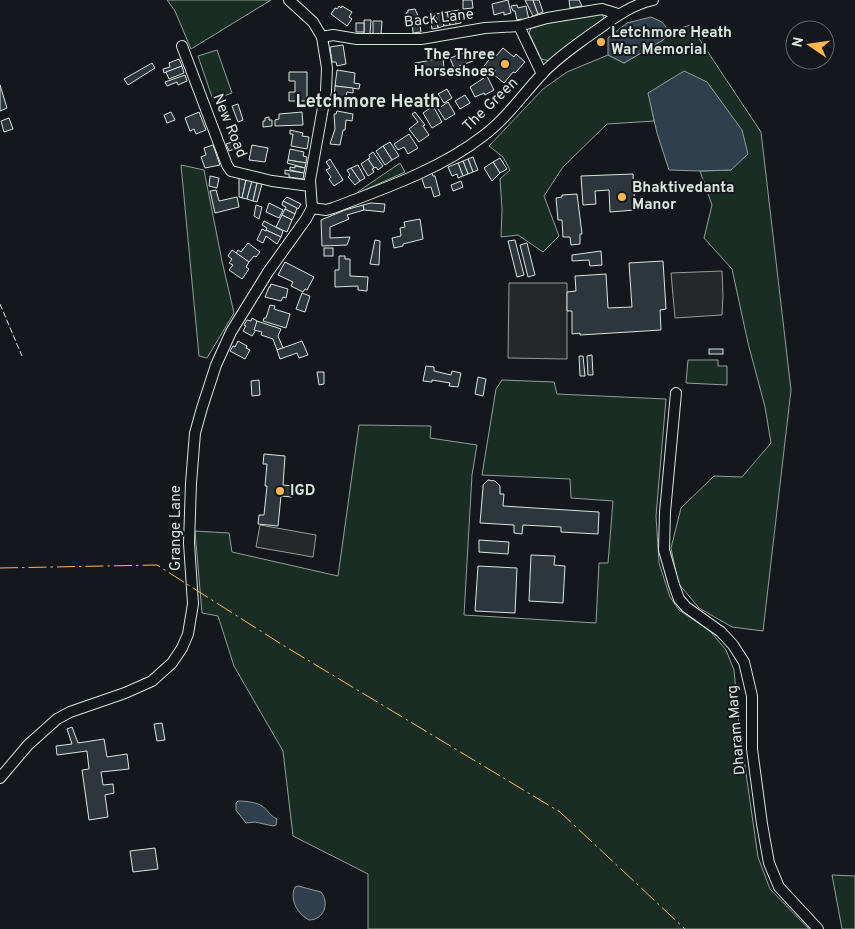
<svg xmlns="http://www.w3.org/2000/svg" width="855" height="929" font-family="Overpass,sans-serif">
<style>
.green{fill:#1a2d24;stroke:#939e99}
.parking{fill:#24282b;stroke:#939e99}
.water{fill:#2f3f4d;stroke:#939e99}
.building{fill:#2c363c;stroke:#d8e6dc}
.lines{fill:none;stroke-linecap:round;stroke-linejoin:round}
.minor-casing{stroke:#d8e6dc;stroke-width:12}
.minor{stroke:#14181c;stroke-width:10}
.fence{stroke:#d8e6dc;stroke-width:1;stroke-dasharray:6 2.5;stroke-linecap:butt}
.power{stroke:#ffb74d;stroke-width:1;stroke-dasharray:18 4 2.5 4;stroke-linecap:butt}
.poi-dot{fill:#ffb74d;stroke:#14181c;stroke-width:2}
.labels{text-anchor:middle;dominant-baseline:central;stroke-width:4;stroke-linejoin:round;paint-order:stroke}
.street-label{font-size:15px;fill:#d8e6dc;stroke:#14181c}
.poi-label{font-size:15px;font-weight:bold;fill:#d8e6dc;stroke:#14181c;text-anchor:start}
.quarter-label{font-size:18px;font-weight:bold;fill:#d8e6dc;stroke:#14181c}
</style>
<rect width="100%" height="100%" fill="#14181c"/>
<g class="green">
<polygon points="167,0 271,0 191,49 175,11"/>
<polygon points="601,12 604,18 550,61 541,59 529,33 531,28 552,22"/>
<polygon points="690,25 761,132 791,390 763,631 732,627 699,608 678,583 671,548 681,508 714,476 742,477 771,443 765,407 748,343 732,269 704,238 712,205 700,171 731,170 649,92 654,121 607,124 563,167 544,196 559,236 543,252 518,235 501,237 502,210 500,179 510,170 503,157 489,146 543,89 567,72 608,55 624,63 663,40 670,32"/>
<polygon points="217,50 232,93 213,100 198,56"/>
<polygon points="400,163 405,172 358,193 359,191"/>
<polygon points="181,165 204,170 222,261 234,313 207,358 199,356"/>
<polygon points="688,360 718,360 718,366 727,366 727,385 686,383"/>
<polygon points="502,380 554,382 557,394 666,399 656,516 659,563 670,597 679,610 710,631 726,650 734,670 739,724 758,857 770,889 809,929 368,929 368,874 293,836 283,751 234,666 218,616 202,613 195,531 229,533 232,552 338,576 359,425 431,426 430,438 477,445 472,475 464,615 596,623 599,563 608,563 613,501 571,498 570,479 482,475 496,389"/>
<polygon points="832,875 855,876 855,929 842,929"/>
</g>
<g class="parking">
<polygon points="722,271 723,296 722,315 675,318 671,273"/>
<polygon points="509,283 567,283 567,359 508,358"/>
<polygon points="260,525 316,535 313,557 256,547"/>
</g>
<g class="water">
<polygon points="651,17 662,22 670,32 663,40 624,63 608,55 608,38 627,23"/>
<polygon points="684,71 707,82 742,130 748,154 731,170 700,171 669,170 657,133 648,93"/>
<path d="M238,801c7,0 18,1 24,5 6,4 8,10 15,13l-1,6 -3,1 -18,-4 -9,1 -10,-13v-7z"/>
<path d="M298,886l23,6c9,11 3,28 -12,28 -11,-6 -20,-20 -14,-33z"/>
</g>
<g class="building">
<polygon points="463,0 472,0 473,8 463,9"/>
<polygon points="508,0 511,13 504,15 504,12 494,15 492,4"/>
<polygon points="525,0 533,0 538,14 533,16"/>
<polygon points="533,0 539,0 543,12 538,14"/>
<polygon points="569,0 579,0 582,6 570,8"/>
<polygon points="517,5 518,8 526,6 529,20 523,21 522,19 517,20 515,11 513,11 511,6"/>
<polygon points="339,6 341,8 342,6 352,12 349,17 352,19 347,26 331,14 335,8 337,9"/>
<polygon points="415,9 419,18 421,32 413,33 412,20 407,21 406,13 408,12 408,10"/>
<polygon points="459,10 461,23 456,24 453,11"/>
<polygon points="453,11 456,24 450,25 447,12"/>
<polygon points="447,12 450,25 444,26 441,13"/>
<polygon points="441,13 444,26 438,28 436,14"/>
<polygon points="436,14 438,28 432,29 430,15"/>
<polygon points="364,20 371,20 370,34 364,34"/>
<polygon points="373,21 382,21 381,35 373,34"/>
<rect x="356" y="23" width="8" height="9"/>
<polygon points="343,45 346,64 337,66 336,62 332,62 330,47"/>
<polygon points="503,48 514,57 516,54 525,62 515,73 513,72 504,83 493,74 496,70 492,67 489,70 484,66 494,54 496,56"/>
<polygon points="469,51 473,61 454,68 450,58"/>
<polygon points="443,58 444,68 417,74 415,63"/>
<polygon points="179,59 182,66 164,73 163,69 170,67 169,63"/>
<polygon points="152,63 155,68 128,85 124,79"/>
<polygon points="182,66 184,73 169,79 166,72"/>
<polygon points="337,70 355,73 354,83 360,84 359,89 335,86"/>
<polygon points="289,72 307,72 307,101 289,101 289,92 295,92 295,81 289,81"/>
<polygon points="185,75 187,81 178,85 177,82 167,86 165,82"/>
<polygon points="487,76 494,90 485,95 484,93 475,97 470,87"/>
<polygon points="0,85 7,108 0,111"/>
<polygon points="335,86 353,88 353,93 347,92 345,101 334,100"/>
<polygon points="447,89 452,98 444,103 438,94"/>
<polygon points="465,95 470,103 460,109 455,101"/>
<polygon points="448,102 455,114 445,120 438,109"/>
<polygon points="238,104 243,120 238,122 232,106"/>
<polygon points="433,106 442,122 432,128 423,113"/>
<polygon points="337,111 353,114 352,121 346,120 345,130 343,130 340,145 330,144 335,129 334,114 336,114"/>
<polygon points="171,112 175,120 167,123 164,115"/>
<polygon points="199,112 206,130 196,134 194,129 190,131 185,118"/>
<polygon points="302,112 303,125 275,126 275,120 279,119 279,114"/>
<polygon points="415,112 425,125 423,126 429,135 419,142 409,129 418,122 412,114"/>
<polygon points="269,117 269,120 272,120 272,126 263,127 263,121 265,121 265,118"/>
<polygon points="9,118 13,129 4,132 1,121"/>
<polygon points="290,130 303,133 302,136 309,137 307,149 291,146 293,134 290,134"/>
<polygon points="409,134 418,148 408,154 404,147 398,150 394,144"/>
<polygon points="235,141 238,148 229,151 226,144"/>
<polygon points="390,142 399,156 392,160 383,146"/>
<polygon points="213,145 220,165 205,168 201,157 206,155 204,148"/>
<polygon points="252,145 268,148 265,162 249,160"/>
<polygon points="383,146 392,160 385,165 376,151"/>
<polygon points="290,149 304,152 303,156 307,157 306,163 288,160"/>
<polygon points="373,152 383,166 378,170 376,167 374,168 368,159 370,158 369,155"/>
<polygon points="473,157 478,170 473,172 468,159"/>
<polygon points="500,158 507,169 500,173 493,162"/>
<polygon points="330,159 343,180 334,186 329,179 331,177 326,170 330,168 326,162"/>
<polygon points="368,159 374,168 372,169 374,172 368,176 361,164"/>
<polygon points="468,159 473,172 468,174 463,161"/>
<polygon points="288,160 306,163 305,168 287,163"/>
<polygon points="463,161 468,174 463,176 458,163"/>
<polygon points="493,162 500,173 492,181 484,168"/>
<polygon points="458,163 463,176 458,178 457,174 452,176 448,167"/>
<polygon points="358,165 365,178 360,181 351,168"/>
<polygon points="295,166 305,168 304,173 290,170 290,167 295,168"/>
<polygon points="351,168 360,181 355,185 348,177 350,175 347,170"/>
<polygon points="285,170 304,173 303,179 289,177 289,174 285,174"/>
<polygon points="432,173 433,176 435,176 440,195 434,197 431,187 425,188 421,176"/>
<polygon points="633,174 635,210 610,212 609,190 595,191 596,204 583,205 581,176"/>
<polygon points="210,176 219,178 217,188 209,186"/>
<polygon points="239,178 246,180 242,198 239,197"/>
<polygon points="246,180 252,181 247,199 242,198"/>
<polygon points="252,181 257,183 253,201 247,199"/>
<polygon points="461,181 463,187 453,191 451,185"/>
<polygon points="257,183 262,184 257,202 253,201"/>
<polygon points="216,190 219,201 237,197 239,207 215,213 210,191"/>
<polygon points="577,194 582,234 580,234 580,244 571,245 570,237 563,237 562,220 558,220 556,198 562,197 562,195"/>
<polygon points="287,197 301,204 298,209 283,201"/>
<polygon points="283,201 297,208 295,214 285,209 286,207 282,205"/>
<polygon points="269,203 283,210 279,218 266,212"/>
<polygon points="371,203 385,204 384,212 364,210 363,205"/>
<polygon points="256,205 262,207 259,219 254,216"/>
<polygon points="363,205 364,210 347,215 349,219 330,227 330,238 350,237 347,245 322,246 321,220 345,210"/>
<polygon points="285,209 295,214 292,220 282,215"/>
<polygon points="282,215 292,220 287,232 276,227"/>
<polygon points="420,219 423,239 403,244 403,246 394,248 392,238 401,236 400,228 405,227 404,222"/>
<polygon points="264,221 283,231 281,237 266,230 267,228 262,225"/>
<polygon points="262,229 266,231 266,230 281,237 277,244 266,236 263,243 257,240"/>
<polygon points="375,240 380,241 379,265 370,264"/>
<polygon points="515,240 524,275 517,277 508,241"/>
<polygon points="248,243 260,252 256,257 254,256 249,262 236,253 238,250 241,252"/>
<polygon points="527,243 535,275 528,277 520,245"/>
<rect x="324" y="248" width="9" height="8"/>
<polygon points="232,250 249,262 246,267 249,269 242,279 229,270 233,265 229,263 232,259 228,256"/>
<polygon points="601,251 602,265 590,266 589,260 572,261 572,255"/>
<polygon points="339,256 345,256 345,259 350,259 350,276 368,277 367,291 358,290 358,286 335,287 335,270 339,270"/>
<polygon points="663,261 666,309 660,310 661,330 580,335 580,333 572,334 572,311 567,311 567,292 576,291 575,276 606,274 608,308 632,307 629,263"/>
<polygon points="285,262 314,277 307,290 305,289 303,292 291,286 293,282 278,275"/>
<polygon points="271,284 288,289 286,298 283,297 281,301 265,297 269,287 270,287"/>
<polygon points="302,293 310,296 305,312 296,309"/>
<polygon points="270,305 275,306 274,309 290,314 286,328 263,321 264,318 266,318"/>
<polygon points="252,318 257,321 256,330 252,336 243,331 246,326 244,325 247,320 251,321"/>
<polygon points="257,321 281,329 278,336 283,348 277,350 273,339 261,335 262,332 254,330"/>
<polygon points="238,341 247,346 246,348 250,350 245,359 230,351 233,346 235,347"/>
<polygon points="302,341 308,355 299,358 297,353 280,359 277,350"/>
<rect x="709" y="349" width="14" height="5"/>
<polygon points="592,355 593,375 588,375 587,356"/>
<polygon points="579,356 583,356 585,376 580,376"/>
<polygon points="426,366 434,367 434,371 451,375 452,371 461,373 458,387 449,386 450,383 432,380 432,382 423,381"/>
<polygon points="317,372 324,372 324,384 319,385"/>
<polygon points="478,377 486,379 483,396 475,394"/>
<polygon points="259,380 260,395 252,396 251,381"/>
<polygon points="264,454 285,456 283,485 293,486 292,497 281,496 278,526 258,524 259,515 264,515 267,486 265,486 267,464 263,464"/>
<polygon points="488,480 495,481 500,486 500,494 504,494 503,506 599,512 598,534 561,532 561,527 523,525 522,534 514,533 514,525 480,523 483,488 483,485"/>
<polygon points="479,540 509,542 508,554 479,552"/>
<polygon points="531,555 555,556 554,565 565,566 563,603 529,601"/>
<polygon points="478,566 517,568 515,613 475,611"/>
<polygon points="162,723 165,740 157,741 154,724"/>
<polygon points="72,727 78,743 104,739 107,757 127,754 129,769 101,772 103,785 113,784 114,793 105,795 108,817 89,820 82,770 89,769 87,751 57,755 56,746 72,744 67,729"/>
<polygon points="155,848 158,869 133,872 130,851"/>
</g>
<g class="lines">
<defs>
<g id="minor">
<polyline points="519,26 542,74"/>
<polyline points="322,37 333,35 357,39 421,39 485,28 519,26 547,18 602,9 618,14"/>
<polyline points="182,46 227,165 231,171 272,181 310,186"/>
<path d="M312,208l14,2 7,-2c50,-19 108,-39 150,-72 24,-18 40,-42 60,-63 13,-14 29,-25 44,-36 22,-15 40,-31 66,-37"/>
<polyline points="676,393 665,512 664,550 674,585 679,599 686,607 721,632 733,645 744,662 752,696 752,749 762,824 769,863 779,887 818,929"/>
<polyline points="0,778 28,745 57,719 70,712 125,693 152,681 172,663 182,648 188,634 193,604 189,543 191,483 195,433 202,408 216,365 231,332 268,272 306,219 312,208 310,180 326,91 327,68 322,37 313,22 289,0"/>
</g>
</defs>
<use href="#minor" class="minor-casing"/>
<use href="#minor" class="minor"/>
<polyline class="fence" points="0,304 22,356"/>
<polyline class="power" points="0,568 157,565 281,644 560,812 685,929"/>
</g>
<g class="poi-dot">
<circle cx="601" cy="42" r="5"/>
<circle cx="505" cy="64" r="5"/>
<circle cx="622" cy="197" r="5"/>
<circle cx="280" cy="491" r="5"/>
</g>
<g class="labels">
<g class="street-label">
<text transform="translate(439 19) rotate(-7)">Back Lane</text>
<text transform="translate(491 105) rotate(-44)">The Green</text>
<text transform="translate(229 126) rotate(68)">New Road</text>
<text transform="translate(176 528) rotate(-90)">Grange Lane</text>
<text transform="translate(737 730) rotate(-95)">Dharam Marg</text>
</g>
<g class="poi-label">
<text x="611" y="33">Letchmore Heath<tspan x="611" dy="17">War Memorial</tspan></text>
<text x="495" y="55" text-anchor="end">The Three<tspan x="495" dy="17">Horseshoes</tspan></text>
<text x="632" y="188">Bhaktivedanta<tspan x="632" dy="17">Manor</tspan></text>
<text x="290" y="491">IGD</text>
</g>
<g class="quarter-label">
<text x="368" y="102">Letchmore Heath</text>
</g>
</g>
<g transform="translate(810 45) rotate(283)"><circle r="24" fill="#14181c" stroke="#626a69"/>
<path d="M0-4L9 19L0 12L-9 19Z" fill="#ffb74d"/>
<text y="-8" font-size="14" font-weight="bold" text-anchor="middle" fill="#d8e6dc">N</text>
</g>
</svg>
